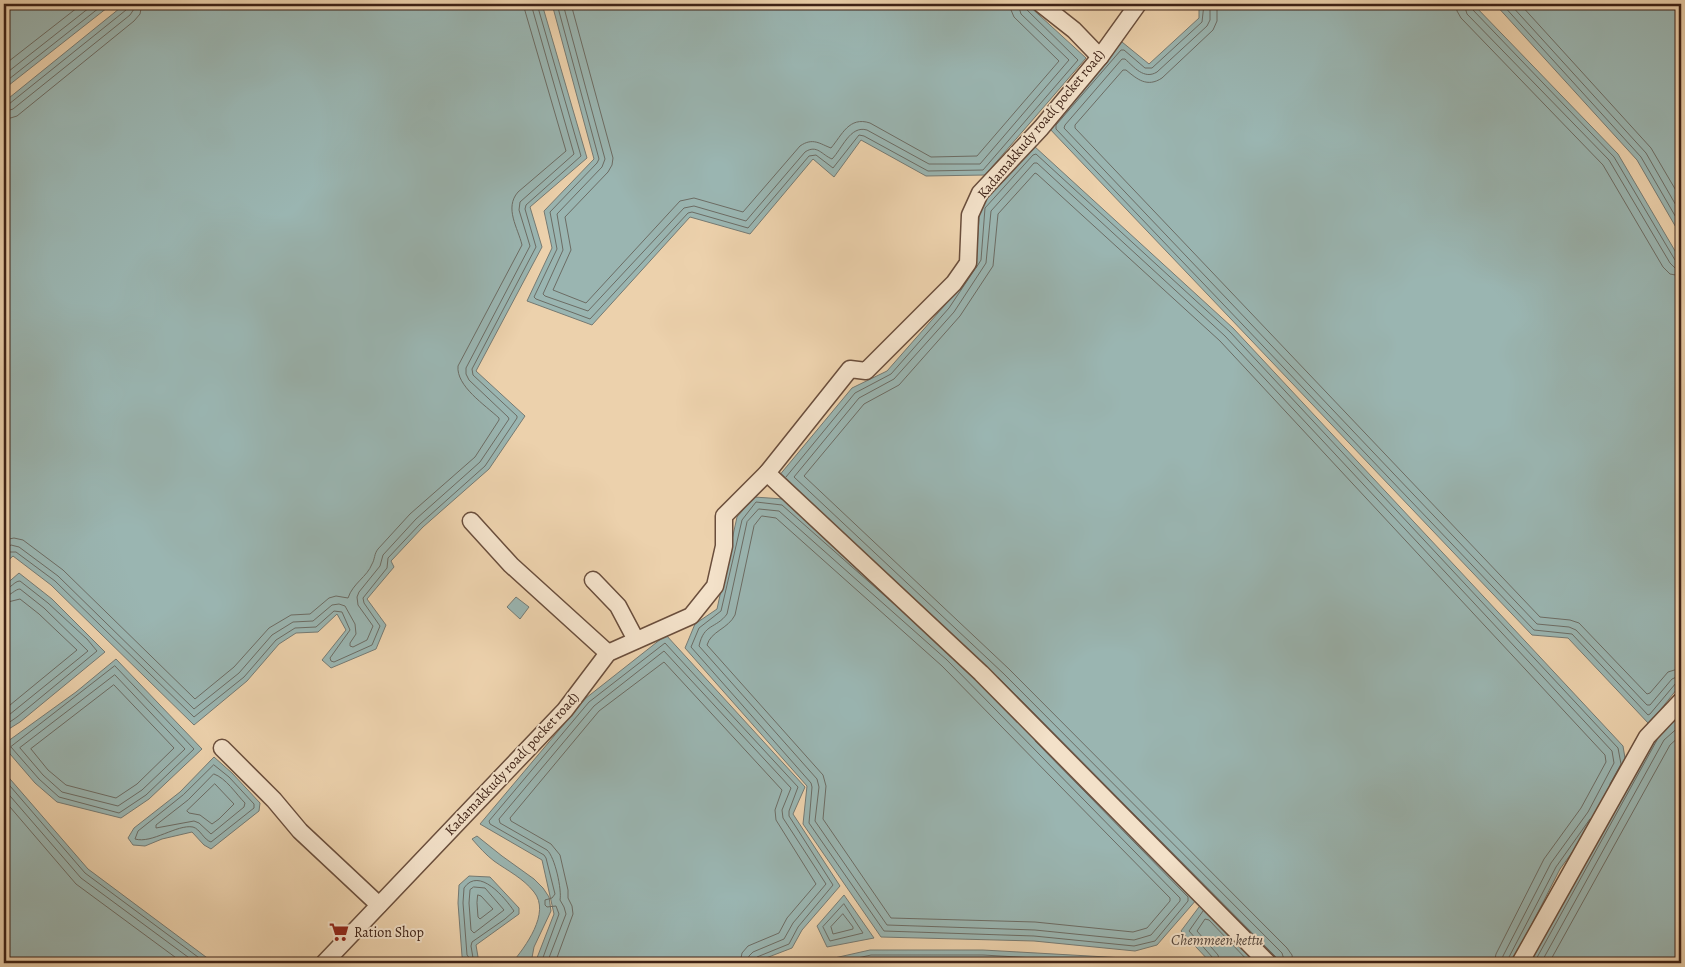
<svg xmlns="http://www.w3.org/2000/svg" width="1685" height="967" font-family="Alegreya,serif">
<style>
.water{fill:#9ab5b1;stroke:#757a73}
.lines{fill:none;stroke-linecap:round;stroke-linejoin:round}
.shore{stroke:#6c6c64;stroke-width:1}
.minor-casing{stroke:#6a4e3c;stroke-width:19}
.minor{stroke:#f3e1c9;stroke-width:16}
.labels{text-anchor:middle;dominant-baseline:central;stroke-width:4;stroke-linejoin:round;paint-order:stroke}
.street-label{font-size:14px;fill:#3e2216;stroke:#f3e1c9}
.poi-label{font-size:14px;fill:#3e2216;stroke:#f3e1c9;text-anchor:start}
.water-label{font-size:15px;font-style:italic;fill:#55473d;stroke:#f3e1c9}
</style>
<rect width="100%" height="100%" fill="#ecd1ac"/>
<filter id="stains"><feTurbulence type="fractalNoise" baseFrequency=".004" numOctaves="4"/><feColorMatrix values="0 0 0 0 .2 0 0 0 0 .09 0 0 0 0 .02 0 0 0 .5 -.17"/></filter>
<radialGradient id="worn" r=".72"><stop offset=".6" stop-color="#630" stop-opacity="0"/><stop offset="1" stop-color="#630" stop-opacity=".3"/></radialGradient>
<g class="water">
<polygon points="4,4 112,4 4,89"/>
<polygon points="125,4 542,4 587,158 530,207 542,247 476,371 525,416 489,469 423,527 391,561 394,567 367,599 386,625 376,649 331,668 322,660 346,630 337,614 318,632 296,633 279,644 247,681 194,725 51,585 13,556 4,564 4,102"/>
<polygon points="552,4 1027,4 1086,58 985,175 926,176 861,140 834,177 813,159 750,234 690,217 592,325 527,301 552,248 544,211 594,159"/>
<polygon points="1199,4 1473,4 1618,154 1681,261 1681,684 1649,724 1568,638 1532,635 1048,127 1122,42 1149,64 1199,18"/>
<polygon points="1495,4 1681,4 1681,236 1637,160"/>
<polygon points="1034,146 1233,328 1623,746 1626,764 1597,818 1560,869 1512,963 1276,963 778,477 852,388 887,371 945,305 976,259 980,206"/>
<polygon points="754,497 783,499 955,652 1197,899 1157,945 1135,951 1034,941 881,937 803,824 807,786 685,648 695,624 717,609 737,517"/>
<polygon points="19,573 52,599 105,652 20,722 4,732 4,586"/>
<polygon points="516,597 529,607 520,619 507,607"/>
<polygon points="666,635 805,787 793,814 840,886 802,930 792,948 753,963 535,963 554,914 542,860 480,824 586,698"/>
<polygon points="116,659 202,749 149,799 121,818 57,802 35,783 4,747 4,744 76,692"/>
<polygon points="1681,710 1681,963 1528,963 1656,732"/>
<polygon points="214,757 232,773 260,803 259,811 211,849 204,845 192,832 162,839 145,846 133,845 128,838 134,828 180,792"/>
<polygon points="4,772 88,869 214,963 4,963"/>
<path d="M477,836l25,20 32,23 9,9 6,9 2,14 -17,36 -3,16h-19c13,-16 39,-50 22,-71 -11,-14 -26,-21 -40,-31 -8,-6 -15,-14 -22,-22z"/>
<polygon points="469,876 490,877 519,908 519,914 476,945 479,963 464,963 462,956 458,903 459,885"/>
<polygon points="844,895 874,938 827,947 817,926"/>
<polygon points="1202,903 1265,963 1211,963 1181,931"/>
<polygon points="870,950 983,950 1142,959 1148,963 812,963"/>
</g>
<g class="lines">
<g class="shore">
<polyline points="557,4 599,159 597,163 550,212 557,249 534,297 536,299 590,319 688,213 692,212 748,228 809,156 816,155 833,168 859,135 864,136 928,171 983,170 1078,60 1026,9 1024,4"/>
<path d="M563,4l42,155 -3,8 -45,47 6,36 -20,44 2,2 43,15 96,-103 10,-2 52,15 59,-69c12,-8 17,3 27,7 10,-10 18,-34 35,-29l62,34h51l89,-104 -48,-46 -3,-10"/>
<path d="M571,4l42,154 -1,7 -4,7 -43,45 6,33 -18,40 33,13 94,-102 14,-3 49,14 57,-66c13,-9 20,-2 31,2 11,-13 18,-32 39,-25l61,34 46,-1 82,-95 -45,-44 -3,-7 -1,-6"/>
<polyline points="1204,4 1202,22 1152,68 1145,68 1124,50 1121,50 1056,125 1056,129 1534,630 1572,634 1648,715 1650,714 1676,683 1681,682"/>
<path d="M1210,4v16l-3,6 -50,46c-13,8 -23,-5 -32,-13h-3l-57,66 -1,3 473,496 32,3 7,3 71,75h3l22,-26 9,-4"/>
<path d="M1217,4v17l-4,9 -51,48c-15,10 -25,1 -36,-8h-3l-48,55v3l465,489 30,3 9,3 68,71 3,-1 18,-21 13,-4"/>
<polyline points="1456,4 1457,11 1461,18 1603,165 1663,267 1670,274 1681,276"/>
<polyline points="1464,4 1467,14 1609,160 1670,263 1675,268 1681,269"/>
<polyline points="1470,4 1472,9 1614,157 1675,260 1681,262"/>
<polyline points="1502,4 1641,157 1681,226"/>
<polyline points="1510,4 1646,153 1681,214"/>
<polyline points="1520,4 1651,148 1681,199"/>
<polyline points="4,65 82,4"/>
<polyline points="4,75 94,4"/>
<polyline points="4,83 104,4"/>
<polyline points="4,106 9,104 126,10 128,4"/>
<polyline points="4,112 13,109 130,15 134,9 134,4"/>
<polyline points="4,120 17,116 134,21 140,14 142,4"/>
<polyline points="976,268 981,260 985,208 1033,155 1036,154 1230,332 1618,748 1621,764 1610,784"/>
<polyline points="786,477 855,393 891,374 949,308 975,269"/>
<path d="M759,509l20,2 168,149 233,238v3l-29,34 -17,5 -99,-10 -148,-5 -72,-104 4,-34 -2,-8 -118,-133c5,-23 17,-17 28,-32l20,-92z"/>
<path d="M762,516l14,2 166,148 228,232v3l-23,27 -14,4 -98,-10 -144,-4 -68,-99 3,-33 -3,-11 -116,-130c4,-14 21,-16 28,-30l19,-89z"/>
<path d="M4,540l10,-2 9,2 40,30 132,129 39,-32 35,-39 22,-13 19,-1 19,-16 7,-2 12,2c5,-15 19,-21 24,-34 3,-5 2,-10 6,-15l32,-35 65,-57 24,-37v-2c-14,-13 -43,-32 -41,-52l64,-121c-4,-17 -18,-37 -4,-53l48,-41 -43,-147"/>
<polyline points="4,549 11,545 19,547 58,576 194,709 239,673 272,635 293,622 313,621 332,605 339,604 345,606 355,624 356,634 350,643 350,646 353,647 367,640 373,626 358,605 357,597 359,592 380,566 383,555 416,519 480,462 509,419 508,417 469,380 466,374 466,368 530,246 519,210 520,202 574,154 531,4"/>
<polyline points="4,558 10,552 16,552 55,581 194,717 244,677 276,640 295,628 316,627 334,611 342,612 350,630 330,658 331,661 334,662 372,645 380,626 364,603 363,598 387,568 388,558 420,524 485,466 517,418 517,416 473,375 472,369 536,247 525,209 526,205 581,156 537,4"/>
<path d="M4,589c7,0 10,-8 16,-8l28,22 39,36 10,12 -80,66 -13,9"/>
<path d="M4,596c7,0 11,-7 16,-7l24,19 44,43 -84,68"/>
<polyline points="4,603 20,599 39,614 77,650 4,710"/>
<polyline points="894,604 782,505 756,502 742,520 721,611 699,628 691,647 811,783 812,787 809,823 884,931 1034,936 1134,946 1155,941 1188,901 1188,897 1035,741"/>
<polygon points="115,666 194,749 146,795 119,813 59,797 39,779 11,747"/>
<polygon points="115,675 185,749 142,790 118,806 62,792 43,775 20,748"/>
<polyline points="998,677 1277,958 1279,963"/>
<polygon points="114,685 174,748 137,784 116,798 66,785 48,770 31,749"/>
<path d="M214,765l15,12 25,27v4l-43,34c-7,-2 -11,-13 -18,-15 -16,-3 -41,17 -58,12l3,-8 45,-36z"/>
<path d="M214,774c12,4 22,20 31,29l-1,4 -33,27 -12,-11 -5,-2 -38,7v-3l32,-25z"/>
<polyline points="4,779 85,873 206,963"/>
<polygon points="215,784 234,804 219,819 212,824 200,815 189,813 187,811"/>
<polyline points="4,789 81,878 196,963"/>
<polyline points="4,800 76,884 183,963"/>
<polygon points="474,887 485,888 504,910 474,933 471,930 469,903 470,890"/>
<polygon points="478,895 481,896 493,909 480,919 478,917 477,903"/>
<polygon points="844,904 863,933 830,941 823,927"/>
<polyline points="1203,911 1189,931 1213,958 1214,963"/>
<polygon points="843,914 853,927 853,929 833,934 831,927"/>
<path d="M469,963l2,-3 -4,-5 -4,-52 1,-15c15,-22 41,10 50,23l-9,8 -33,23 -1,4 2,12 -2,2 3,3"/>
<polyline points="541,963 559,914 556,906 547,907 545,905 545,900 552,898 555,894 546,858 544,855 490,824 489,821 589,702 665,643 798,787 789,811 789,816 833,885 798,927 789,944 757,957 754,963"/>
<path d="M547,963l19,-49 -2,-7 -4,-7c2,-10 -5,-43 -13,-50l-47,-27 -1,-4 95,-113 70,-55 127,137 -9,22 1,8 43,66 -33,39 -9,16 -31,13 -4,4 -2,7"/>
<polyline points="555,963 573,914 572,906 568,898 568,890 560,855 551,844 511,821 510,818 599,711 664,662 782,790 775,810 776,820 816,884 787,918 779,933 748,946 742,953 740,963"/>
<polyline points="835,963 871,955 983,955 1121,963"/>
<polyline points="863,963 871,961 982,961 1019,963"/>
<polyline points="1220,963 1218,955 1197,931 1205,919 1209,920 1250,963"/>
<polyline points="1285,963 1282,953 1004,674 794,477 859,398 894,379 954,312 986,263 991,211 1034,163 1037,163 1225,336 1612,751 1614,763 1588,812 1551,863 1503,956 1501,963"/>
<polyline points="1293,963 1292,955 1287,948 1009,669 804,476 864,404 899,385 960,316 993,266 998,214 1035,173 1037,174 1220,341 1605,755 1606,762 1581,808 1544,859 1496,954 1494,963"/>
<polyline points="1508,963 1508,959 1556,867 1590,819"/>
<polyline points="1534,963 1657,740"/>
<polyline points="1541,963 1664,740 1681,725"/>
<polyline points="1549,963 1670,745 1681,735"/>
</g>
<defs>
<g id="minor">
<polyline points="1041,4 1074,30 1100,57"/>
<polyline points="767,473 981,673 1268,963"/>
<polyline points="471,521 511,565 608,653"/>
<polyline points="593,580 618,606 636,640"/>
<polyline points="222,748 274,800 300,831 379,905"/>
<polyline points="324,963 565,710 608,653 691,616 715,586 724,546 724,516 767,473 850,369 866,371 954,283 968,263 970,215 980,193 1041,128 1100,57 1138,4"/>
<polyline points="1520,963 1647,737 1681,701"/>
</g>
</defs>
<use href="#minor" class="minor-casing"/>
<use href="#minor" class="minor"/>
</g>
<defs>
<symbol id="supermarket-bare" viewBox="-9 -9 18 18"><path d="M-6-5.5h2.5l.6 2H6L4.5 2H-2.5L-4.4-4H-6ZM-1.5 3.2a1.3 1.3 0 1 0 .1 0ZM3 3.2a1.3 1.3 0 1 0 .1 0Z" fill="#8f2418" stroke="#f3e1c9" stroke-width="2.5" paint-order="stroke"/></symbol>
</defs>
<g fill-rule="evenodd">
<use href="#supermarket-bare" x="325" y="918" width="28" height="28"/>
</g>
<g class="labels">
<g class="street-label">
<text transform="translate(1041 124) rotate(-50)">Kadamakkudy road( pocket road)</text>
<text transform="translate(512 764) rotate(-47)">Kadamakkudy road( pocket road)</text>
</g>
<g class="poi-label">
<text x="354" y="932">Ration Shop</text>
</g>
<g class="water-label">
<text x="1217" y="940">Chemmeen kettu</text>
</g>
</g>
<rect width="1685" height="967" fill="none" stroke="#ecd1ac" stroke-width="20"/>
<rect x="5" y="5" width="1675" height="957" fill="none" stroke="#3e2216" stroke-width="2.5"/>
<rect x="10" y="10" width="1665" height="947" fill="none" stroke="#3e2216"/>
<rect width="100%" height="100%" filter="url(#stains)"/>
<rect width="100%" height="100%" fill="url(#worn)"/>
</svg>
